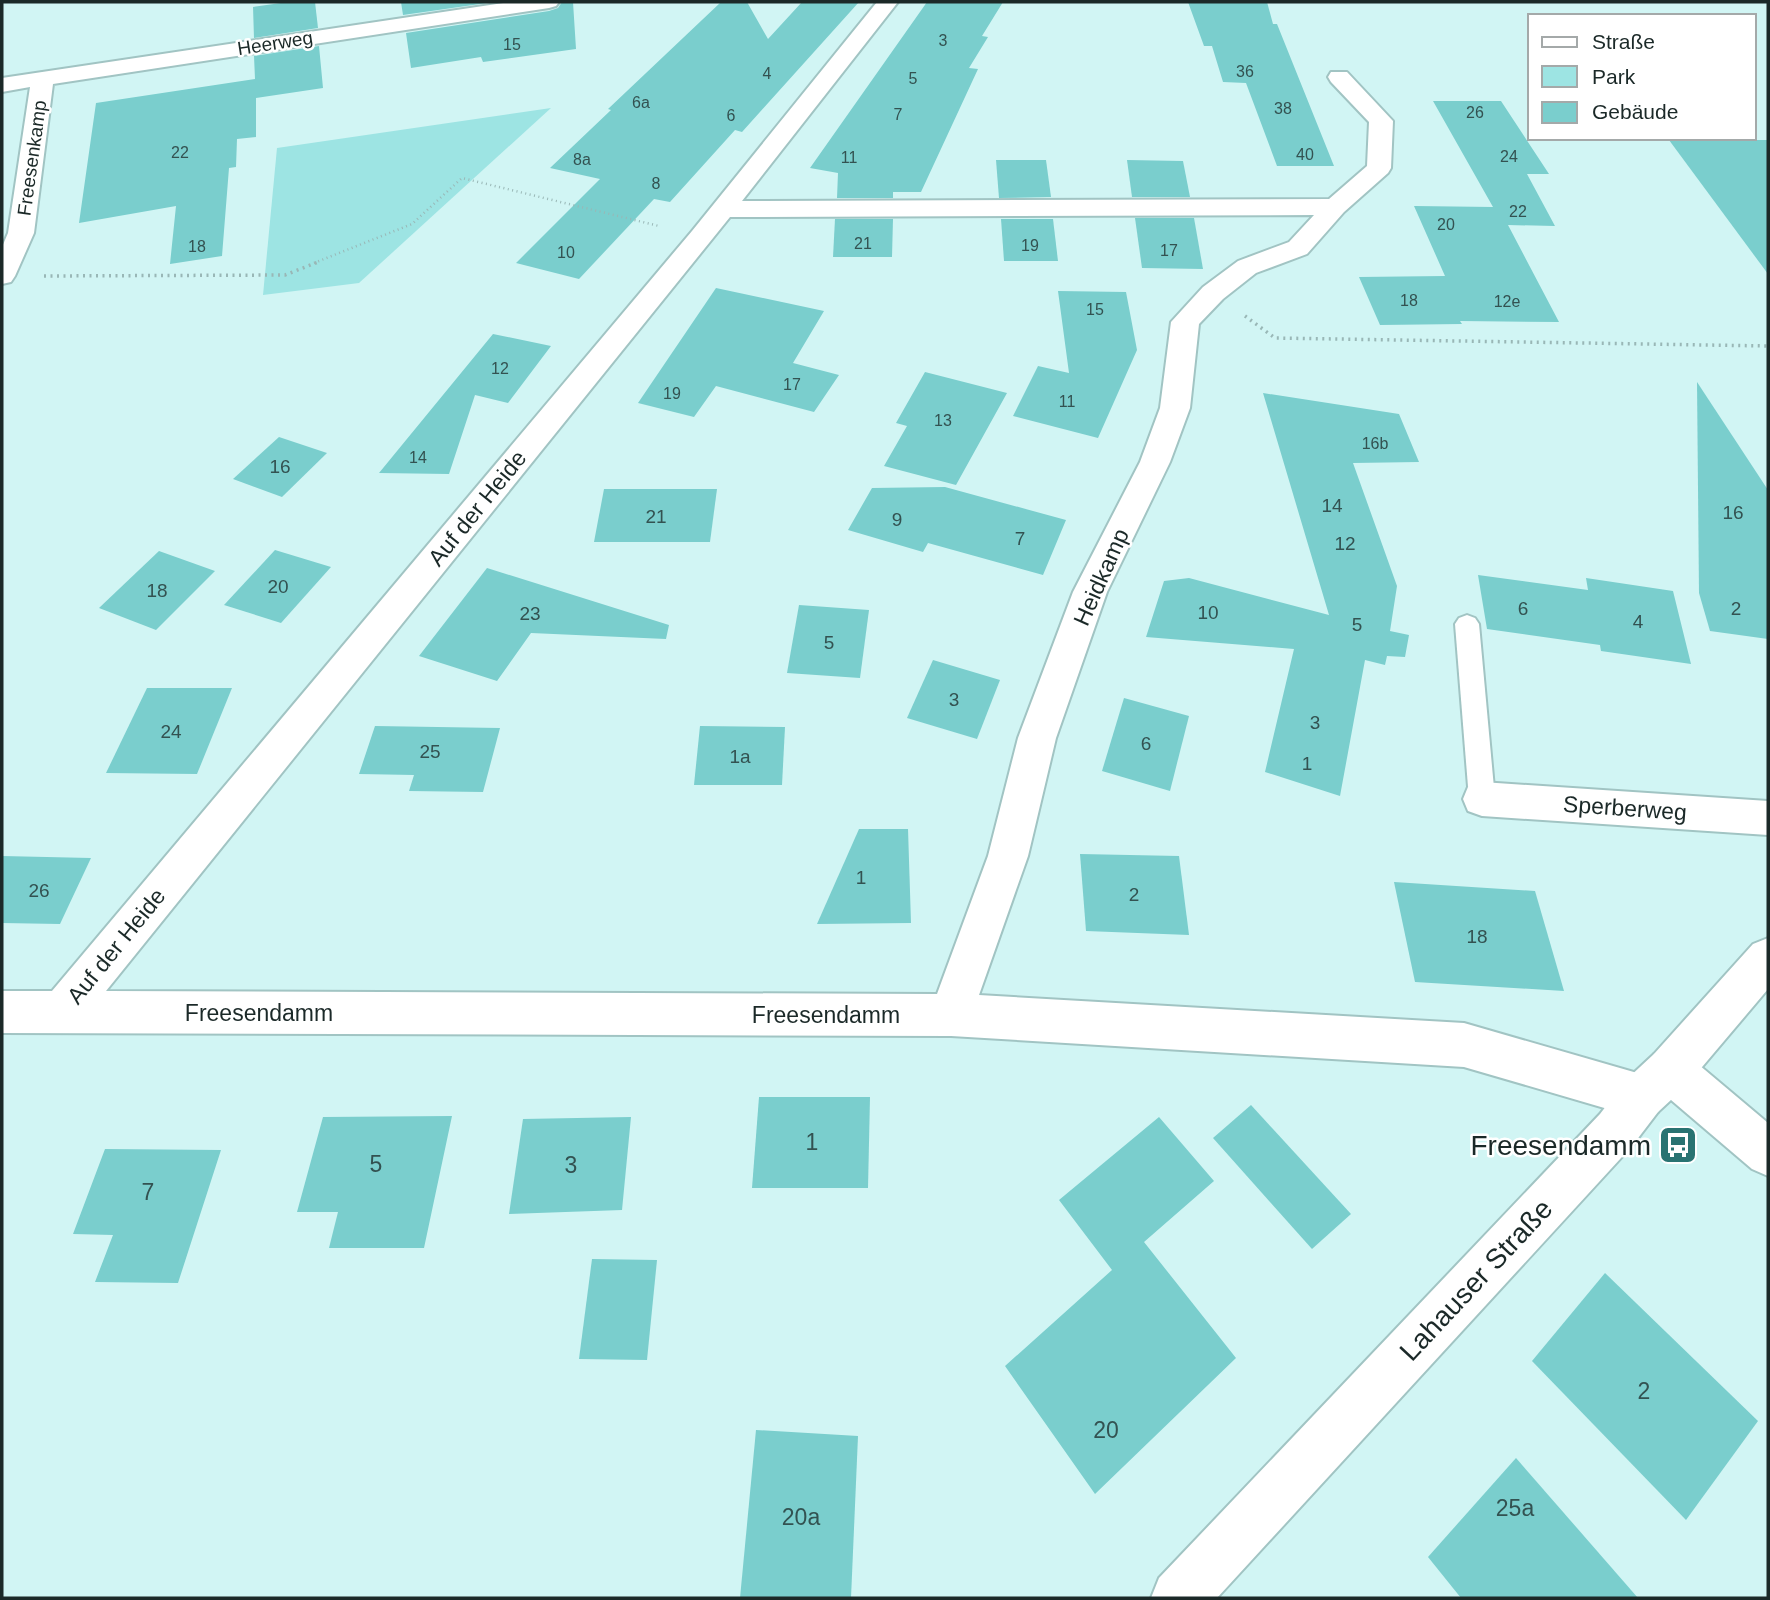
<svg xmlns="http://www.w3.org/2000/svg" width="1770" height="1600" font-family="Helvetica,sans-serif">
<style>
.green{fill:#9de4e3}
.building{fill:#7acecd}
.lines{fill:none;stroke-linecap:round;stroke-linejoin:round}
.lane-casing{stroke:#a1c4c3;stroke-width:4}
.street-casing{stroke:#a1c4c3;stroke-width:4}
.secondary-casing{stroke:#a1c4c3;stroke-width:4}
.path-far1{stroke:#99b7b6;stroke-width:2.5;stroke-dasharray:1 3.5;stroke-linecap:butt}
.path{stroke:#99b7b6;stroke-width:3.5;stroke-dasharray:2 4.5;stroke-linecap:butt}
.lane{fill:#fff;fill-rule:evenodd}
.street{fill:#fff;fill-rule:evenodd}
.secondary{fill:#fff;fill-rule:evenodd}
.labels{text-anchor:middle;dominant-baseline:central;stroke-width:5;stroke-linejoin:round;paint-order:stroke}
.far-number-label{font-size:16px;fill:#335251}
.far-street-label{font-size:19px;fill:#1b2928;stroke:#fff}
.number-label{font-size:19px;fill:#335251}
.street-label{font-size:23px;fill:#1b2928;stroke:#fff}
.near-number-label{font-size:23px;fill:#335251}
.near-poi-label{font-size:28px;fill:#1b2928;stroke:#fff;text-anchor:end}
.near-street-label{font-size:28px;fill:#1b2928;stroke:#fff}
</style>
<rect width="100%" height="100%" fill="#d1f5f4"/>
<polygon class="green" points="551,108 359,283 263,295 277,148"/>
<g class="building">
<polygon points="288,2 315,2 318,28 254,38 253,7"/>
<polygon points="401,2 494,2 403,15"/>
<polygon points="562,2 573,2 576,49 483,62 481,57 411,68 406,33 549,11 558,8"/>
<polygon points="721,2 747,2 768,39 802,2 859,2 742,132 735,130 670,202 654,199 579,279 516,263 600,179 550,168 611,110 608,109"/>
<polygon points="927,2 1003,2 982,36 988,37 969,68 978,69 921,192 893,192 893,198 837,198 838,173 810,168"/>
<polygon points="1188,2 1267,2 1273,24 1277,24 1334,166 1277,166 1246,83 1223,82 1212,46 1204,46"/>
<polygon points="319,46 323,88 256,98 256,137 237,139 236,167 229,168 222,256 170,264 176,206 79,223 96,103 255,79 254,56"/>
<polygon points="1433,101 1501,101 1549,174 1527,174 1555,226 1508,225 1559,322 1460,321 1462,324 1380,325 1359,277 1445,276 1414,206 1493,207"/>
<polygon points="1669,140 1768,140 1768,274"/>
<polygon points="996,160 1046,160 1051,197 999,198"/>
<polygon points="1127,160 1183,161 1190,197 1132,197"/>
<polygon points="1135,218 1194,218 1203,269 1142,268"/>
<polygon points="835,219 893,219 892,257 833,257"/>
<polygon points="1001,219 1053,219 1058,261 1004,261"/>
<polygon points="716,288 824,311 793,363 839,375 814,412 716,386 694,417 638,403"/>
<polygon points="1058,291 1126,292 1137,350 1098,438 1013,416 1038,366 1069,373"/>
<polygon points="493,334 551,346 508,403 475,395 449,474 379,473"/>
<polygon points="925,372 1007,393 956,485 884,466 907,426 896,423"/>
<polygon points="1697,382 1768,490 1768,639 1710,631 1699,593"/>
<polygon points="1263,393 1399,414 1419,462 1353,463 1397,586 1390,631 1409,635 1405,657 1387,656 1385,665 1365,660 1340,796 1265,772 1294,649 1146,637 1164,581 1189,578 1329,615"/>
<polygon points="279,437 327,453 282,497 233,479"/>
<polygon points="945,487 1066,520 1043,575 928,543 923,552 848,530 872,488"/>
<polygon points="604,489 717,489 710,542 594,542"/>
<polygon points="275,550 331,567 281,623 224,605"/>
<polygon points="159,551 215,571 156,630 99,608"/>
<polygon points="487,568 669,625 666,639 531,633 497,681 419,656"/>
<polygon points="1478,575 1588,590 1586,578 1673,591 1691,664 1601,651 1600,645 1487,629"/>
<polygon points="799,605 869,610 860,678 787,673"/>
<polygon points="933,660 1000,680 977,739 907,718"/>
<polygon points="147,688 232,688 197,774 106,773"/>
<polygon points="1124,698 1189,716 1170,791 1102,771"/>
<polygon points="375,726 500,728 483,792 409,791 414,775 359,774"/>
<polygon points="700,726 785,727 782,785 694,785"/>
<polygon points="859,829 908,829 911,923 817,924"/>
<polygon points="1080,854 1179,856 1189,935 1086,931"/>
<polygon points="2,856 91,858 60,924 2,923"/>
<polygon points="1394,882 1535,891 1564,991 1415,982"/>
<polygon points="759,1097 870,1097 868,1188 752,1188"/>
<polygon points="1251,1105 1351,1214 1312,1249 1213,1138"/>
<polygon points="452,1116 424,1248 329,1248 338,1212 297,1212 323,1117"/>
<polygon points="631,1117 622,1210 509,1214 523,1119"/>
<polygon points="1159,1117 1214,1181 1144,1242 1236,1358 1095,1494 1005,1366 1112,1270 1059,1200"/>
<polygon points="105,1149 221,1150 178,1283 95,1282 113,1235 73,1234"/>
<polygon points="592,1259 657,1260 647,1360 579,1359"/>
<polygon points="1605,1273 1758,1421 1686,1520 1532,1361"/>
<polygon points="756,1430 858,1436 851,1598 740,1598"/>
<polygon points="1516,1458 1638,1598 1461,1598 1428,1557"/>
</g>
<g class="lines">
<defs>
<polygon id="lane" points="1467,615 1475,618 1479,624 1495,799 1491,807 1482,810 1473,807 1469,799 1455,624 1459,618"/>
<g id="street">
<polygon points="510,2 559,2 556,6 549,8 53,84 34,233 15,276 11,282 2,284 2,247 8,233 30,87 2,92 2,78"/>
<path d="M877,2h21l-156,199 587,-2 38,-33 2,-44 -38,-40 -3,-5 3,-5h16l46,49 -2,47 -3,5 -44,39 -37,42 -51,19 -33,26 -24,25 -9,84 -20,54 -63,130 -51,146 -28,118 -49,139 485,28 187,54 -3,-7 6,-16 16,-6 16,6 82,69v53l-16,-7 -88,-75 -6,18 -16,7 -178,-52 -513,-31 -949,-3v-42h50l640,-760zM1314,215l-25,27 -51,19 -35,26 -32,35 -11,86 -20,54 -67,130 -55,146 -30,118 -51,138 -831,-3 624,-774z"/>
<polygon points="1482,782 1768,801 1768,835 1482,816 1468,811 1463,799 1468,787"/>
</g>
<polygon id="secondary" points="1768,938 1768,989 1686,1086 1658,1112 1632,1146 1217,1598 1151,1598 1159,1578 1600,1114 1626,1080 1654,1054 1753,944"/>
</defs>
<use href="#lane" class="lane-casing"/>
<use href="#street" class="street-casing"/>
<use href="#secondary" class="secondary-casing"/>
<polyline class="path-far1" points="314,263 412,224 462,178 659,226"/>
<g class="path">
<polyline points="44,276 285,275 318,262"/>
<polyline points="1245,316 1275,338 1768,346"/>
</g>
<use href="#lane" class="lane"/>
<use href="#street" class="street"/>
<use href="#secondary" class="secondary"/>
</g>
<defs>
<symbol id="bus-square" viewBox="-11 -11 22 22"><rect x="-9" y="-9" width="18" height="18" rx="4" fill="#297372" stroke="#fff"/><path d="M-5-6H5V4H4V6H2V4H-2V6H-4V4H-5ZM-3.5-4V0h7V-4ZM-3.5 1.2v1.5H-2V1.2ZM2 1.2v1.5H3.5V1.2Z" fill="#fff"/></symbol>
</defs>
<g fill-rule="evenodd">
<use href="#bus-square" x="1656" y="1123" width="44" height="44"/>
</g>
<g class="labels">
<g class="far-number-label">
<text x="943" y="40">3</text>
<text x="512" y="44">15</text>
<text x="1245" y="71">36</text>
<text x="767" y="73">4</text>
<text x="913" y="78">5</text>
<text x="641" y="102">6a</text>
<text x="1283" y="108">38</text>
<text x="1475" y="112">26</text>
<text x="898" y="114">7</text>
<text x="731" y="115">6</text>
<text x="180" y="152">22</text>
<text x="1305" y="154">40</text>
<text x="1509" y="156">24</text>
<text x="849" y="157">11</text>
<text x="582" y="159">8a</text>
<text x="656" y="183">8</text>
<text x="1518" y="211">22</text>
<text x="1446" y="224">20</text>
<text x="863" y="243">21</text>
<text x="1030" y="245">19</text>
<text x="197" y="246">18</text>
<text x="1169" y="250">17</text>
<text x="566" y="252">10</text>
<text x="1409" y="300">18</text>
<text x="1507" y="301">12e</text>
<text x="1095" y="309">15</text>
<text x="500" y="368">12</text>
<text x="792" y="384">17</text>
<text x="672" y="393">19</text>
<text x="1067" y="401">11</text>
<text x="943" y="420">13</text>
<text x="1375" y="443">16b</text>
<text x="418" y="457">14</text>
</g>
<g class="far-street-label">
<text transform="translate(275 43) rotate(-9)">Heerweg</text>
<text transform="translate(32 158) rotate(-82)">Freesenkamp</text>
</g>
<g class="number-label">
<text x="280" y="466">16</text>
<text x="1332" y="505">14</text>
<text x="1733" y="512">16</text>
<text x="656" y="516">21</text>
<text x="897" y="519">9</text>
<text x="1020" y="538">7</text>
<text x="1345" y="543">12</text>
<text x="278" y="586">20</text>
<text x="157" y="590">18</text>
<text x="1523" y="608">6</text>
<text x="1736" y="608">2</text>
<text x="1208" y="612">10</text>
<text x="530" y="613">23</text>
<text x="1638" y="621">4</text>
<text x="1357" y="624">5</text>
<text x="829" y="642">5</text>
<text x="954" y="699">3</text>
<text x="1315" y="722">3</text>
<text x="171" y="731">24</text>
<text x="1146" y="743">6</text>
<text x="430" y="751">25</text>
<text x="740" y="756">1a</text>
<text x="1307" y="763">1</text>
<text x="861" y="877">1</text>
<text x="39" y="890">26</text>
<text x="1134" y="894">2</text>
<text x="1477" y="936">18</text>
</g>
<g class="street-label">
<text transform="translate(477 508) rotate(-51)">Auf der Heide</text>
<text transform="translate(1101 577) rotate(-66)">Heidkamp</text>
<text transform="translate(1625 808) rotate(4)">Sperberweg</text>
<text transform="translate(116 946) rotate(-51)">Auf der Heide</text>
<text x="259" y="1013">Freesendamm</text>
<text x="826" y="1015">Freesendamm</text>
</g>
<g class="near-number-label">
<text x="812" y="1142">1</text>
<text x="376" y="1164">5</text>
<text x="571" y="1165">3</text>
<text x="148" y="1192">7</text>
<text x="1644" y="1391">2</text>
<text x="1106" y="1430">20</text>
<text x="1515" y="1508">25a</text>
<text x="801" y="1517">20a</text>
</g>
<g class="near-poi-label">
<text x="1651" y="1145">Freesendamm</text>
</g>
<g class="near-street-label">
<text transform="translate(1476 1280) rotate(-47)">Lahauser Straße</text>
</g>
</g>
<rect width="1770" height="1600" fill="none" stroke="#1b2928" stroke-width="7"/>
<rect x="1528" y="14" width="228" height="126" fill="#ffffff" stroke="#a4a9a9" stroke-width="2"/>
<rect x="1542" y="37" width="35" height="10" fill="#ffffff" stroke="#a4a9a9" stroke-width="2"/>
<text x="1592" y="49" font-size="21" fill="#1b2928">Straße</text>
<rect x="1542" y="66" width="35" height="21" fill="#9de4e3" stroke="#a4a9a9" stroke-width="2"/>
<text x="1592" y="84" font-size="21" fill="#1b2928">Park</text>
<rect x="1542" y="102" width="35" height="21" fill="#7acecd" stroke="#a4a9a9" stroke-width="2"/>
<text x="1592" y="119" font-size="21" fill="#1b2928">Gebäude</text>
</svg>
